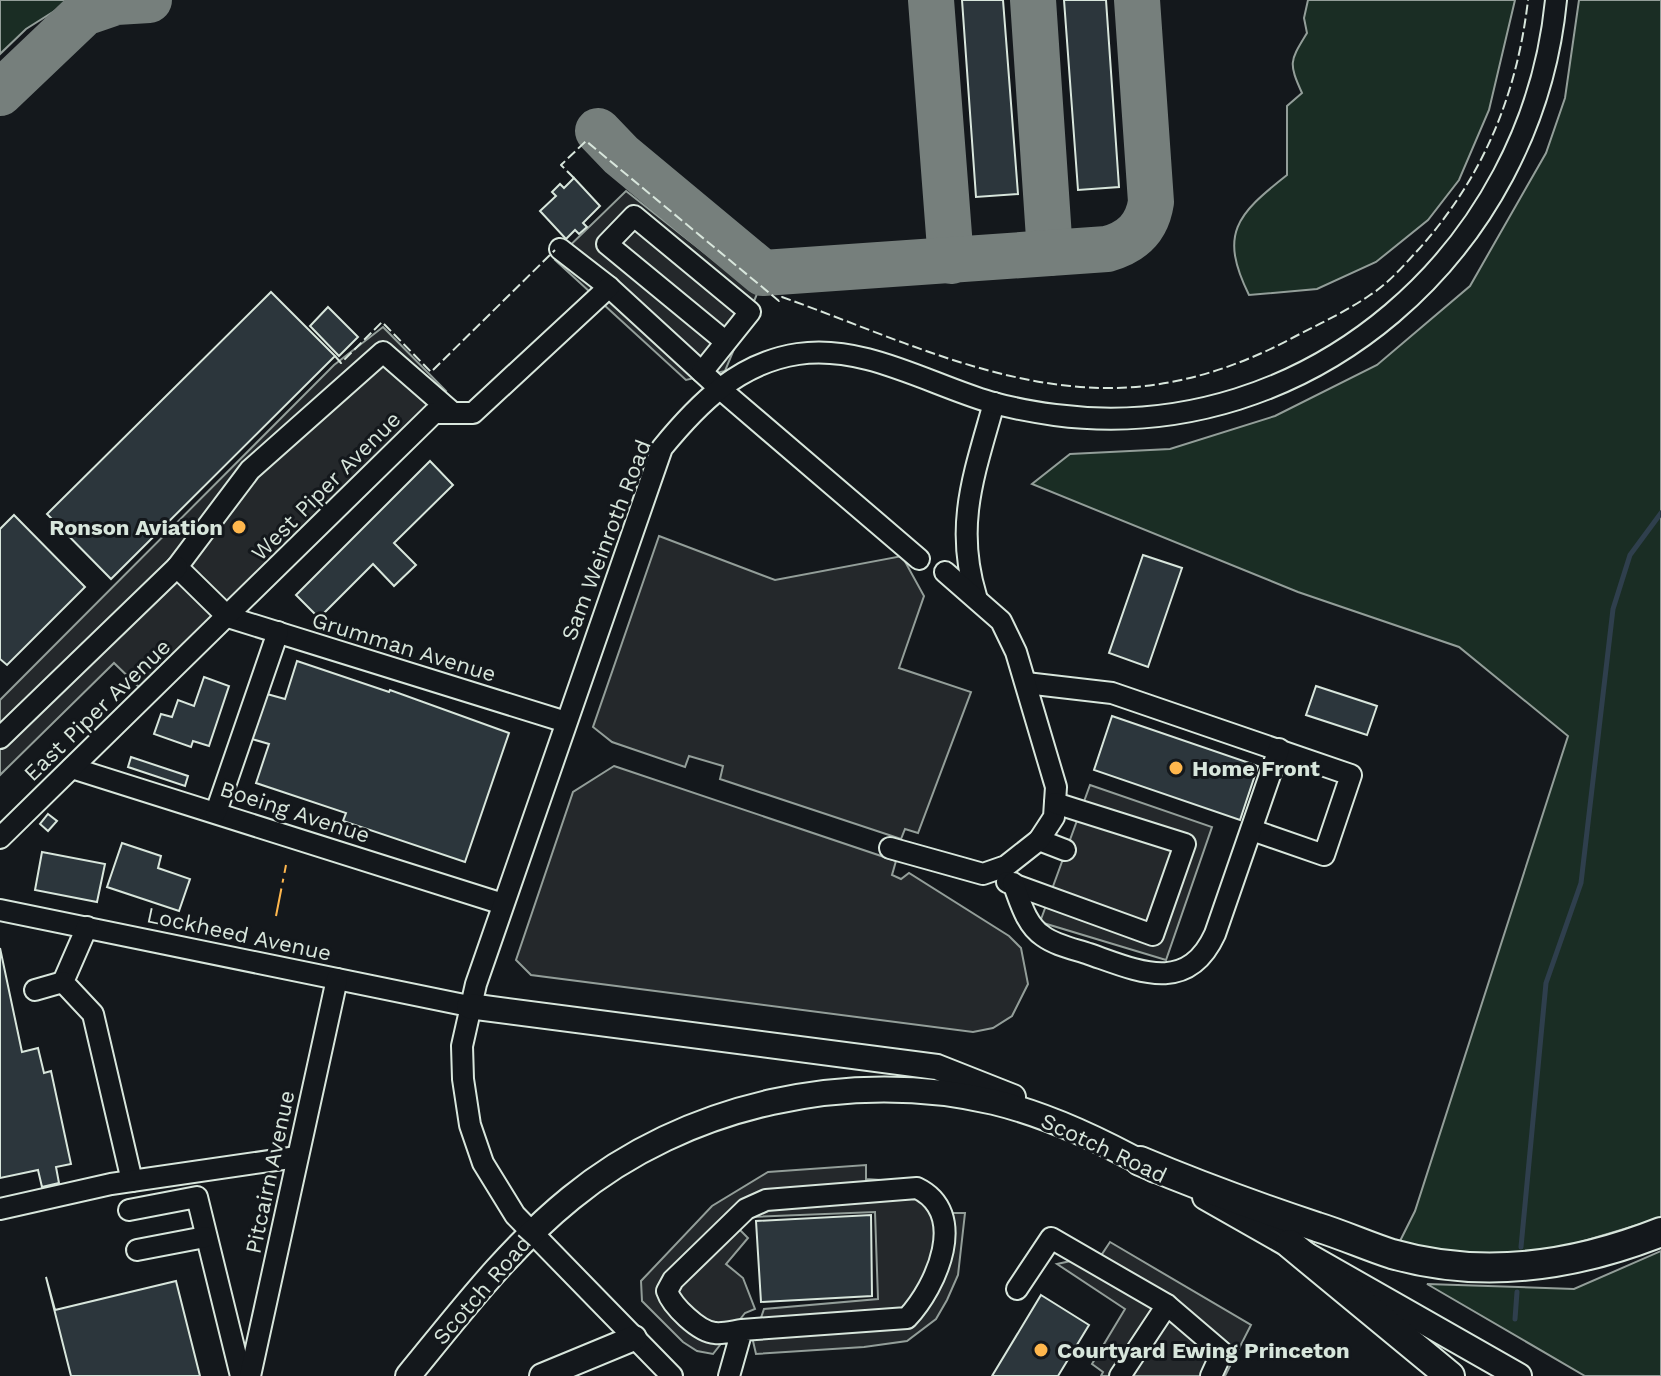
<svg xmlns="http://www.w3.org/2000/svg" width="1661" height="1376" font-family="'Work Sans',sans-serif">
<style>
.green{fill:#1a2d24;stroke:#939e99;stroke-width:2}
.parking{fill:#24282b;stroke:#939e99;stroke-width:2}
.lines{fill:none;stroke-linecap:round;stroke-linejoin:round}
.stream{stroke:#2f3f4d;stroke-width:5}
.taxiway{stroke:#767f7c;stroke-width:46}
.building{fill:#2c363c;stroke:#d8e6dc;stroke-width:2}
.minor-casing{stroke:#d8e6dc;stroke-width:24}
.major-casing{stroke:#d8e6dc;stroke-width:28}
.highway-casing{stroke:#d8e6dc;stroke-width:32}
.minor{stroke:#14181c;stroke-width:20}
.major{stroke:#14181c;stroke-width:24}
.highway{stroke:#14181c;stroke-width:28}
.fence{stroke:#d8e6dc;stroke-width:2;stroke-dasharray:10 4;stroke-linecap:butt}
.power{stroke:#ffb74d;stroke-width:2;stroke-dasharray:28 6 4 6;stroke-linecap:butt}
.poi-dot{fill:#ffb74d;stroke:#14181c;stroke-width:3}
.labels{text-anchor:middle;dominant-baseline:central;stroke-width:6;stroke-linejoin:round;paint-order:stroke}
.street-label{font-size:22px;fill:#d8e6dc;stroke:#14181c}
.poi-label{font-size:22px;font-weight:bold;fill:#d8e6dc;stroke:#14181c;text-anchor:start}
</style>
<rect width="100%" height="100%" fill="#14181c"/>
<g class="green">
<polygon points="0,0 72,0 26,29 0,54"/>
<path d="M1308,0h207l-26,110 -30,70 -31,40 -52,42 -59,27 -68,6c-30,-61 -13,-80 38,-120v-69l15,-13c-14,-31 -12,-32 5,-60l-3,-15z"/>
<polygon points="1579,0 1661,0 1661,1218 1523,1259 1398,1245 1415,1211 1568,736 1459,647 1298,592 1032,484 1070,454 1170,449 1275,416 1377,365 1470,286 1546,153 1565,98"/>
<polygon points="1661,1251 1661,1376 1585,1376 1427,1284 1574,1289"/>
</g>
<g class="parking">
<polygon points="626,191 757,294 725,371 686,380 555,260"/>
<polygon points="383,327 446,391 139,687 114,663 0,775 0,700 334,365"/>
<polygon points="659,536 775,580 902,556 924,596 899,668 971,692 918,833 905,829 901,839 720,779 723,766 689,756 685,767 612,742 593,727"/>
<polygon points="614,766 896,861 892,875 901,879 909,873 1009,936 1021,948 1028,984 1012,1016 993,1028 973,1032 531,975 516,960 573,792"/>
<polygon points="1090,785 1212,827 1166,960 1040,922"/>
<polygon points="866,1165 866,1179 925,1183 948,1213 965,1213 958,1275 947,1300 936,1319 907,1341 864,1347 756,1354 753,1341 764,1309 878,1299 875,1212 750,1217 739,1229 748,1238 726,1264 743,1278 755,1309 745,1313 713,1354 697,1351 683,1342 642,1301 641,1281 712,1206 768,1172"/>
<polygon points="1110,1242 1251,1325 1225,1376 1101,1376 1103,1372 1092,1364 1125,1309 1057,1264 1102,1254"/>
</g>
<g class="lines">
<g class="stream">
<polyline points="1521,1247 1546,983 1581,883 1613,609 1630,555 1661,513"/>
<polyline points="1515,1319 1517,1292"/>
</g>
<g class="taxiway">
<polyline points="931,0 951,261"/>
<polyline points="1033,0 1050,253"/>
<polyline points="0,93 84,13 116,2 149,0"/>
<path d="M598,131l23,24 142,118 344,-24c25,-7 40,-21 44,-47l-14,-202"/>
</g>
</g>
<g class="building">
<polygon points="962,0 1003,0 1018,194 976,197"/>
<polygon points="1064,0 1106,0 1119,187 1078,190"/>
<polygon points="574,178 600,206 583,223 587,227 579,234 575,230 566,239 540,211 556,196 552,192 560,184 564,188"/>
<polygon points="271,292 335,356 111,579 47,514"/>
<polygon points="328,307 358,337 339,356 310,326"/>
<polygon points="430,461 453,485 394,543 416,565 394,586 373,564 319,618 296,595"/>
<polygon points="14,515 85,587 7,665 0,659 0,529"/>
<polygon points="1143,555 1182,568 1148,667 1109,653"/>
<polygon points="297,661 389,692 390,690 509,733 465,862 343,821 346,813 256,783 269,744 252,739 267,694 285,699"/>
<polygon points="204,677 229,686 209,746 193,741 191,747 154,734 161,714 172,717 178,700 194,706"/>
<polygon points="1316,686 1377,706 1367,735 1306,715"/>
<polygon points="1112,716 1258,766 1240,820 1094,770"/>
<polygon points="131,757 188,776 185,786 128,767"/>
<polygon points="48,814 57,821 48,831 40,824"/>
<polygon points="122,843 161,856 158,868 190,879 179,911 107,887"/>
<polygon points="42,852 105,864 97,902 35,890"/>
<polygon points="0,948 22,1052 38,1048 44,1073 51,1071 71,1164 56,1167 59,1183 42,1187 38,1170 0,1178"/>
<polygon points="871,1215 872,1296 761,1302 756,1221"/>
<polygon points="46,1277 55,1310 176,1281 200,1376 71,1376"/>
<polygon points="1041,1295 1089,1325 1058,1376 992,1376"/>
</g>
<g class="lines">
<defs>
<g id="minor">
<polyline points="560,249 609,287 718,387 919,559"/>
<polyline points="702,372 750,312 634,216 607,244 726,342"/>
<polyline points="453,413 383,352 250,470 177,567 228,617 566,722"/>
<path d="M976,596c-22,-72 -1,-124 18,-193"/>
<polyline points="1026,683 1112,693 1351,775 1324,855 1252,830"/>
<polyline points="0,738 177,567"/>
<polyline points="72,768 503,904"/>
<polyline points="216,812 278,632"/>
<polyline points="0,838 434,413 473,413 609,287"/>
<polyline points="1039,840 1065,850"/>
<polyline points="890,848 983,874 1006,866 1039,840 1054,817 1056,787 1016,652 1001,621 945,572"/>
<polyline points="1007,882 1153,935 1185,844 1055,803"/>
<path d="M1013,883c7,18 13,42 30,53 12,9 31,13 46,18 49,17 98,41 126,-20l64,-185"/>
<polyline points="0,910 469,1006"/>
<polyline points="87,927 63,982 93,1014 132,1181"/>
<polyline points="35,990 63,982"/>
<polyline points="0,1209 111,1184 297,1157"/>
<polyline points="129,1210 197,1197 241,1376"/>
<polyline points="137,1250 205,1237"/>
<polyline points="1017,1289 1051,1238 1167,1305 1222,1352 1211,1376"/>
<polyline points="250,1376 337,979"/>
<path d="M672,1376l-157,-161 -32,-52 -13,-38 -7,-46 -1,-33 14,-62 186,-536c36,-44 76,-85 136,-94 65,-10 131,30 192,48 21,6 43,10 65,13 255,33 477,-166 501,-415"/>
<path d="M729,1376l13,-46 165,-12c30,-32 62,-105 10,-130l-151,12 -20,9 -73,71 -6,11c5,15 32,41 48,42 9,1 19,-2 27,-3"/>
<polyline points="1120,1376 1167,1305"/>
</g>
<g id="major">
<polyline points="469,1006 937,1067 1013,1097"/>
<polyline points="1205,1197 1519,1376"/>
<path d="M408,1376c51,-62 100,-127 163,-178 114,-94 280,-130 423,-96 57,14 110,40 161,68"/>
<polyline points="542,1376 634,1338"/>
</g>
<g id="highway">
<path d="M1140,1161c59,25 117,46 177,66 26,8 50,19 75,27 91,26 183,12 269,-22"/>
<polyline points="1290,1244 1450,1376"/>
</g>
</defs>
<use href="#minor" class="minor-casing"/>
<use href="#major" class="major-casing"/>
<use href="#highway" class="highway-casing"/>
<use href="#minor" class="minor"/>
<use href="#major" class="major"/>
<use href="#highway" class="highway"/>
<g class="fence">
<path d="M574,178l-13,-13 25,-24 193,160 3,-4c93,33 189,79 288,89 81,9 156,-12 226,-50 25,-13 51,-25 74,-41 18,-11 34,-30 48,-45 65,-72 99,-155 110,-250"/>
<polyline points="335,356 341,363 382,322 431,372 555,250"/>
</g>
<polyline class="power" points="276,916 286,865"/>
</g>
<g class="poi-dot">
<circle cx="239" cy="527" r="8"/>
<circle cx="1176" cy="768" r="8"/>
<circle cx="1041" cy="1350" r="8"/>
</g>
<g class="labels">
<g class="street-label">
<text transform="translate(326 486) rotate(-45)">West Piper Avenue</text>
<text transform="translate(606 540) rotate(-69)">Sam Weinroth Road</text>
<text transform="translate(404 647) rotate(17)">Grumman Avenue</text>
<text transform="translate(97 710) rotate(-44)">East Piper Avenue</text>
<text transform="translate(295 812) rotate(18)">Boeing Avenue</text>
<text transform="translate(239 934) rotate(12)">Lockheed Avenue</text>
<text transform="translate(1104 1148) rotate(25)">Scotch Road</text>
<text transform="translate(270 1172) rotate(-78)">Pitcairn Avenue</text>
<text transform="translate(482 1290) rotate(-49)">Scotch Road</text>
</g>
<g class="poi-label">
<text x="223" y="527" text-anchor="end">Ronson Aviation</text>
<text x="1192" y="768">Home Front</text>
<text x="1057" y="1350">Courtyard Ewing Princeton</text>
</g>
</g>
</svg>
